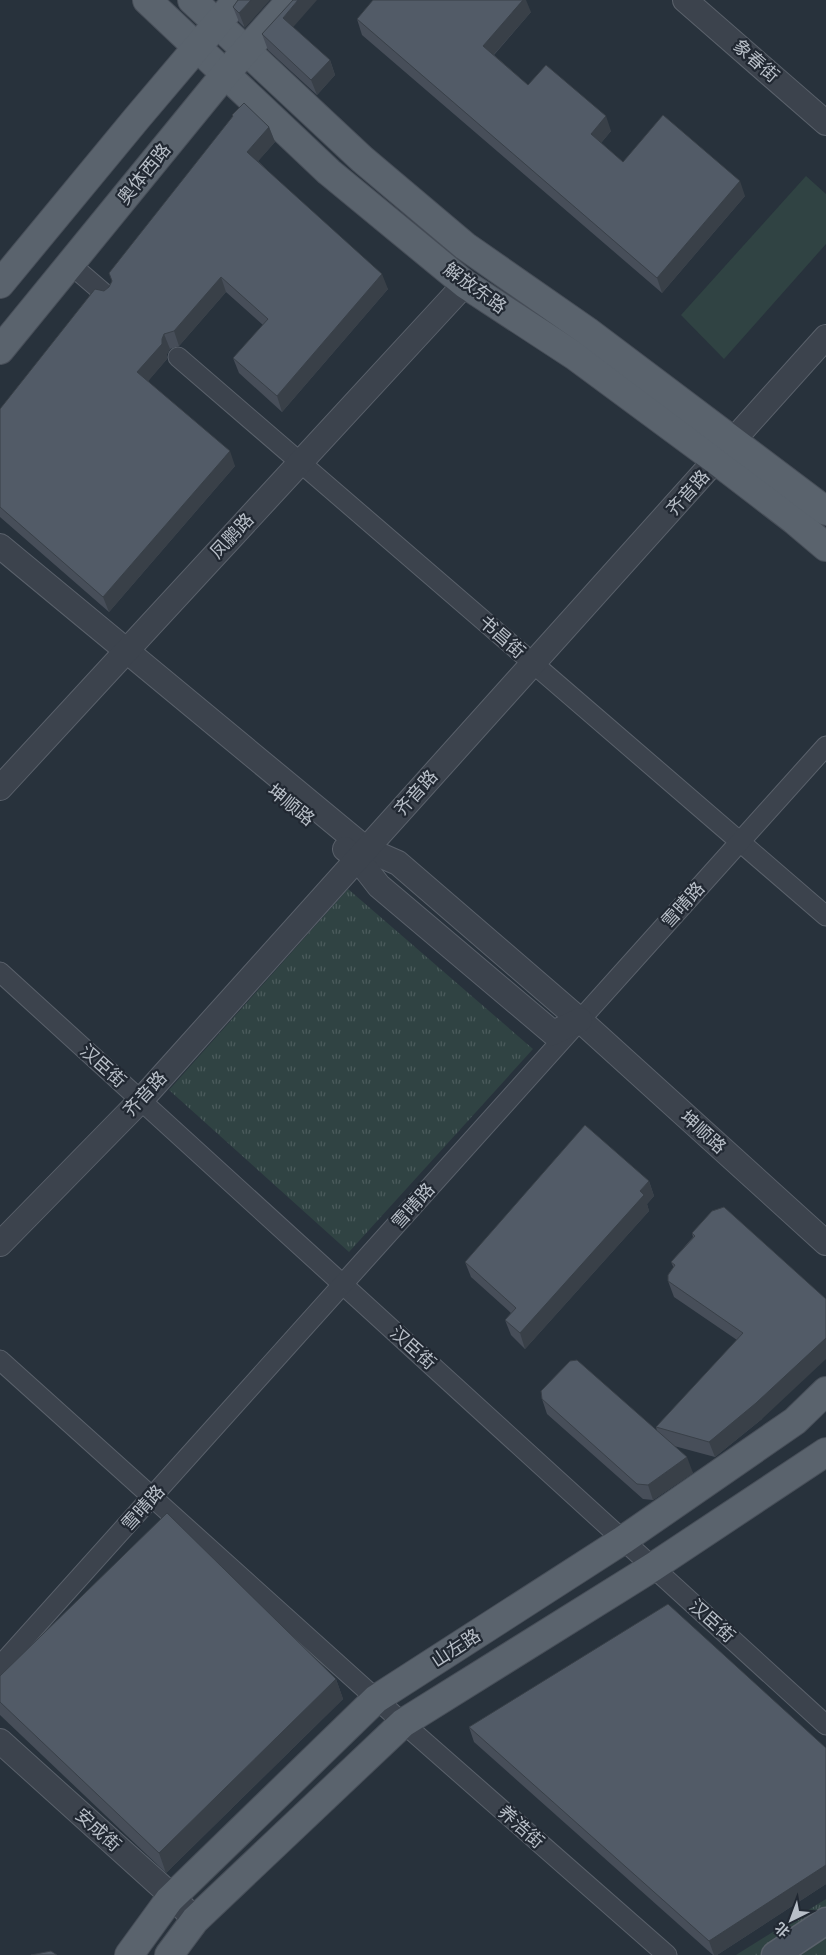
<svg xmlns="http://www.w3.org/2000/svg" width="826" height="1955" font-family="'Fira Sans','Noto Sans SC',sans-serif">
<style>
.park{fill:url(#park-tufts)}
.garden{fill:#304343}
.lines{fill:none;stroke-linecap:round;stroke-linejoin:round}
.minor-casing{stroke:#5a616b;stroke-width:21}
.tertiary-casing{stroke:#5a616b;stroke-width:26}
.secondary-casing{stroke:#5a616b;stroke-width:29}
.primary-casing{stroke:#484f59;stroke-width:30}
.minor{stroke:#3c434d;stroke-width:19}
.tertiary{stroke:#3c434d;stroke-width:24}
.secondary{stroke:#4a535f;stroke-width:26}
.primary{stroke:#5a636d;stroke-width:28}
.wall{fill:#474e59}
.shaded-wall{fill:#394048}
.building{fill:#525b67;stroke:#394048}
.labels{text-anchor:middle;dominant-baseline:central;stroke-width:4.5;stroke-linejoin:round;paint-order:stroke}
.street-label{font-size:18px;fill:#b8bfc8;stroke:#212832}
</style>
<defs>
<pattern id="park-tufts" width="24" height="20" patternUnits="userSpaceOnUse" patternTransform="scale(1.25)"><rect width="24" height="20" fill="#304343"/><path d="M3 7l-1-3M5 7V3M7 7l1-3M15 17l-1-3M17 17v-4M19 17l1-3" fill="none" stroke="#4c5c5d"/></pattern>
</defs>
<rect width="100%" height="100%" fill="#28323c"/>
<g class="park">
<polygon points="348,889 533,1049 349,1252 169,1090"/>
<polygon points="826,1899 826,1955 736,1955"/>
</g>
<polygon class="garden" points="806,176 826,194 826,244 724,359 681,315"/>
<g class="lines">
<defs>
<g id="minor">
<polyline points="70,264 106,295"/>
<polyline points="178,357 826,916"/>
<polyline points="0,972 826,1725"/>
<polyline points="0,1360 403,1723 667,1955"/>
<polyline points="0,1666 826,746"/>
</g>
<g id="tertiary">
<polyline points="685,0 826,123"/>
<polyline points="0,546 366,849 398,863 580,1020 826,1243"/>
<polyline points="0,788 465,284"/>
<polyline points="345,849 357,858 379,886 553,1033 580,1020"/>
<polyline points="0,1244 141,1100 826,337"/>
<polyline points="0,1741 173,1897 195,1920"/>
</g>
<polyline id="secondary" points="775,1955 826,1921"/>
<g id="primary">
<polyline points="147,0 329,172 465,284 575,356 717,461 794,520 826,547"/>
<polyline points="192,0 362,159 465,246 587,331 826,511"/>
<polyline points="0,284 137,118 237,0"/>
<polyline points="0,350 226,73 291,0"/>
<polyline points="129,1955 169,1900 376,1699 623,1540 795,1421 826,1391"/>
<polyline points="169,1955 195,1920 403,1723 653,1567 826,1452"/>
</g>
</defs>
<use href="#minor" class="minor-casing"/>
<use href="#tertiary" class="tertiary-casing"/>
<use href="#secondary" class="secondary-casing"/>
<use href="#primary" class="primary-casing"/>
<use href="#minor" class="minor"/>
<use href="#tertiary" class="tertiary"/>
<use href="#secondary" class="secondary"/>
<use href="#primary" class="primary"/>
</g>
<g class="wall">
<polygon points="238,0 245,28 239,22 233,7"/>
<polygon points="531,12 494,55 528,85 611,131 601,143 623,162 745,196 662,293 362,35 357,19"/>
<polygon points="293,27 330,60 335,75 317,95 268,50 262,34"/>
<polygon points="232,115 269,127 275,142 258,161 388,289 282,412 239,373 233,358 263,325 226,292 179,346 170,349 167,354 167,359 148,381 235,466 109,612 0,517 0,409 104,291 109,287 233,117"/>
<polygon points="649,1181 654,1196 647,1204 649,1211 525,1349 511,1335 505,1320 511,1313 471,1277 465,1262"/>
<polygon points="724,1207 762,1419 715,1457 674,1446 693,1473 653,1500 643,1499 547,1414 542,1399 657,1431 656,1427 737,1340 674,1297 668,1281 674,1268 671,1262 693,1237 692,1233"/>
<polygon points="0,1676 336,1679 343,1699 166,1873 0,1715"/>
<polygon points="469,1727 826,1748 826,1884 717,1955 713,1955 474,1742"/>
</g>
<g class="shaded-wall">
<polygon points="251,0 270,0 245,28 239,13"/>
<polygon points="298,0 317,0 288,33 283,18"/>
<polygon points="523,0 526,0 531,12 488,61 483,46"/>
<polygon points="330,60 335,75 317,95 311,80"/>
<polygon points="606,116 611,131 596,149 591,134"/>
<polygon points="269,127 275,142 253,167 247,152"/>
<polygon points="740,181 745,196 662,293 657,278"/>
<polygon points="382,274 388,289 282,412 277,396"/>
<polygon points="221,277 226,292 179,346 174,331"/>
<polygon points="164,334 170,349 167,354 167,359 143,387 137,372 162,339"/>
<polygon points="230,451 235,466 109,612 103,597"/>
<polygon points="649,1181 654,1196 647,1204 649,1211 525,1349 520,1333"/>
<polygon points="826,1338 826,1359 762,1419 715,1457 709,1442"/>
<polygon points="687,1457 693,1473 653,1500 648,1485"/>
<polygon points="336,1679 343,1699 166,1873 159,1853"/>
<polygon points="826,1865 826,1884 717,1955 714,1955 709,1941"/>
</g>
<g class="building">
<polygon points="238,0 251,0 239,13 233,7"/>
<polygon points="293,0 298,0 283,18 330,60 311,80 262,34"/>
<polygon points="373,0 523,0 483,46 528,85 546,65 606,116 591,134 623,162 663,115 740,181 657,278 357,19"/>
<polygon points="244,103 269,127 247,152 382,274 277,396 233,358 268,319 221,277 174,331 164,334 162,339 162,344 137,372 230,451 103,597 0,507 0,409 95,289 104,291 109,287 112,281 109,273 233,116 232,115"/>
<polygon points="585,1125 649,1181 640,1191 644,1195 520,1333 505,1320 516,1308 465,1262"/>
<polygon points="724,1207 826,1299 826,1338 756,1403 709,1442 656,1427 743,1333 668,1281 668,1275 675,1265 671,1262 695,1236 692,1233 712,1211"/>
<polygon points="577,1360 687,1457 648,1485 637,1484 542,1399 541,1391 570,1361"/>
<polygon points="167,1513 336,1679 159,1853 0,1702 0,1676"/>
<polygon points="668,1604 826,1748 826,1865 709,1941 469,1727"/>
<polygon points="51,1951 57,1955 31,1955"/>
</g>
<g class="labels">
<g class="street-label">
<text transform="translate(756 61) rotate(41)">象春街</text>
<text transform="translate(144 174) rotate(-51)">奥体西路</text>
<text transform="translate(475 288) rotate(36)">解放东路</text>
<text transform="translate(688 493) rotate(-48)">齐音路</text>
<text transform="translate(232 536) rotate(-47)">凤鹏路</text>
<text transform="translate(502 637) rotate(41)">书昌街</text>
<text transform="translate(416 793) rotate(-48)">齐音路</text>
<text transform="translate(291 805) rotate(39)">坤顺路</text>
<text transform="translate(683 905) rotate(-48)">雪晴路</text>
<text transform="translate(103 1066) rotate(42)">汉臣街</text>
<text transform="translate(145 1094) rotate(-47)">齐音路</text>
<text transform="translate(703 1132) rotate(42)">坤顺路</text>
<text transform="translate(413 1206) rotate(-48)">雪晴路</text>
<text transform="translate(413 1348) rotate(42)">汉臣街</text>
<text transform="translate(143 1508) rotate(-48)">雪晴路</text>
<text transform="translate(712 1621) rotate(42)">汉臣街</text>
<text transform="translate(456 1648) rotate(-33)">山左路</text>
<text transform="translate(521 1827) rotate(41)">养浩街</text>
<text transform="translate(98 1830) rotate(42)">安成街</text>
</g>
</g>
<g transform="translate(791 1920) rotate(222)" stroke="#212832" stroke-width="4" paint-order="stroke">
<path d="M0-4L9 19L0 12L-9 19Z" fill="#b8bfc8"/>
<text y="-8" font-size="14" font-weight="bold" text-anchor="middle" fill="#b8bfc8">北</text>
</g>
</svg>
